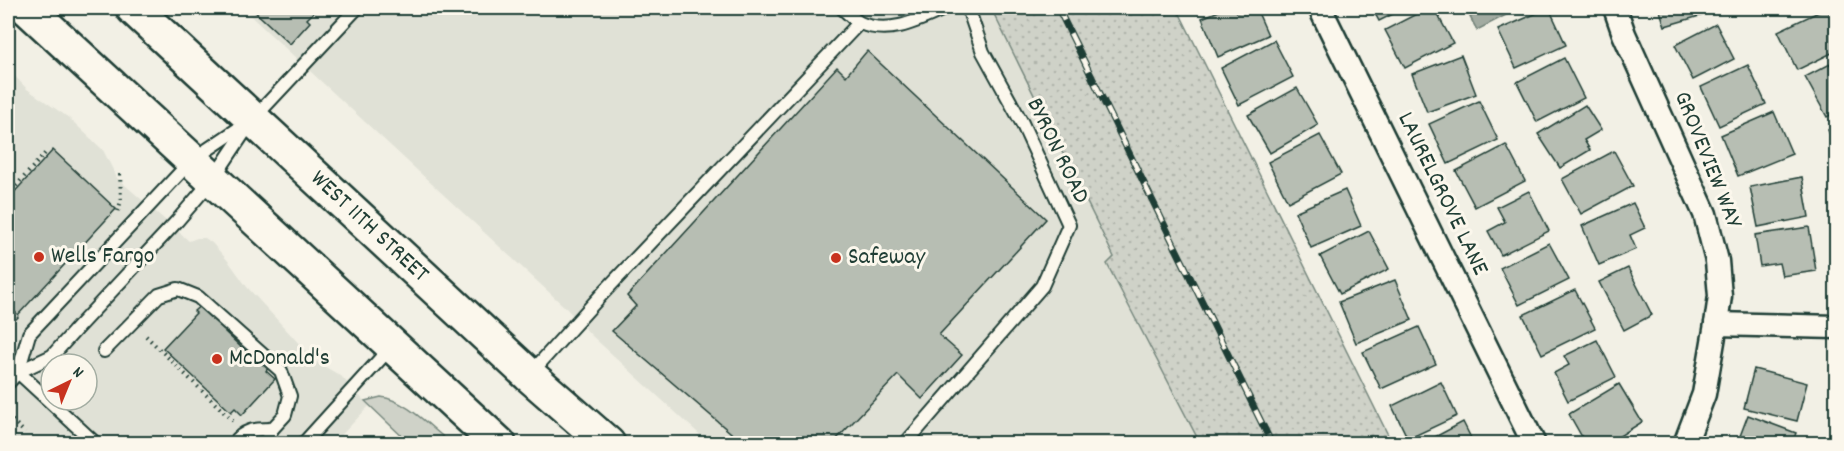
<svg xmlns="http://www.w3.org/2000/svg" width="1844" height="451" font-family="Dekko,sans-serif">
<style>
.built{fill:#e0e1d6;fill-rule:evenodd}
.grass{fill:url(#grass-dots);stroke:#77887e;stroke-width:1.5}
.park{fill:#cfd2c8;stroke:#77887e;stroke-width:1.5}
.water{fill:#a2aba1;stroke:#6e7f75;stroke-width:1.5}
.building{fill:#b7beb3;stroke:#1f3d34;stroke-width:1.5}
.lines{fill:none;stroke-linecap:round;stroke-linejoin:round}
.service-casing{stroke:#1f3d34;stroke-width:16}
.minor-casing{stroke:#1f3d34;stroke-width:27}
.primary-casing{stroke:#1f3d34;stroke-width:38}
.path{stroke:#1f3d34;stroke-width:4;stroke-dasharray:1.5 4.5;stroke-linecap:butt}
.service{stroke:#fbf7ec;stroke-width:12}
.minor{stroke:#fbf7ec;stroke-width:22}
.primary{stroke:#fbf7ec;stroke-width:33}
.rail-casing{stroke:#1f3d34;stroke-width:7}
.rail{stroke:#fbf7ec;stroke-width:4.5;stroke-dasharray:14;stroke-linecap:butt}
.poi-dot{fill:#c8321e;stroke:#fbf7ec;stroke-width:2}
.labels{text-anchor:middle;dominant-baseline:central;stroke-width:6;stroke-linejoin:round;paint-order:stroke}
.street-label{font-size:24px;fill:#1f3d34;stroke:#fbf7ec}
.poi-label{font-size:24px;fill:#1f3d34;stroke:#fbf7ec;text-anchor:start}
</style>
<defs>
<pattern id="grass-dots" width="8" height="8" patternUnits="userSpaceOnUse" patternTransform="scale(1.5)"><rect width="8" height="8" fill="#cfd2c8"/><path d="M2 2h.1M6 6h.1" fill="none" stroke="#b1b5ac" stroke-width="1.8" stroke-linecap="round"/></pattern>
</defs>
<rect width="100%" height="100%" fill="#f2f0e5"/>
<filter id="ink" filterUnits="userSpaceOnUse"><feTurbulence type="fractalNoise" baseFrequency=".0167" numOctaves="2"/><feDisplacementMap in="SourceGraphic" scale="12" xChannelSelector="R" yChannelSelector="G"/><feConvolveMatrix kernelMatrix="1 2 1 2 8 2 1 2 1" color-interpolation-filters="sRGB"/></filter>
<g filter="url(#ink)">
<g class="built">
<polygon points="242,8 991,8 1114,257 1107,265 1200,443 709,443 591,335 566,308"/>
<path d="M8,69l19,20 42,29 34,32 14,28 72,63 8,-3h8l7,5 17,19 18,25 68,74 26,15 28,30 -35,37h-326zM51,364h36v36h-36z"/>
</g>
<polygon class="grass" points="991,8 1177,8 1392,443 1200,443 1107,264 1114,257"/>
<path class="park" d="M381,397c25,3 50,31 70,46h-42l-44,-42z"/>
<polygon class="water" points="1497,8 1513,8 1514,11 1477,30 1470,17 1487,9 1491,10"/>
<g class="building">
<polygon points="251,8 318,8 307,19 310,22 290,44"/>
<polygon points="1226,8 1235,8 1237,12 1248,8 1256,8 1268,35 1218,57 1202,18"/>
<polygon points="1372,8 1405,8 1379,21"/>
<polygon points="1428,8 1434,8 1453,43 1405,68 1385,30"/>
<polygon points="1549,8 1566,45 1516,68 1498,30"/>
<polygon points="1659,8 1709,8 1710,13 1665,26"/>
<polygon points="1827,8 1836,26 1836,51 1797,70 1778,31"/>
<polygon points="1716,24 1734,59 1693,80 1675,45"/>
<polygon points="1274,40 1293,77 1239,105 1221,68"/>
<polygon points="867,51 1046,219 939,335 962,355 922,399 898,375 832,444 744,444 612,331 636,306 627,296 837,67 846,76"/>
<polygon points="1461,55 1476,94 1427,112 1412,74"/>
<polygon points="1564,58 1584,98 1537,122 1517,82"/>
<polygon points="1836,61 1836,112 1827,117 1805,77"/>
<polygon points="1748,65 1766,104 1719,126 1701,87"/>
<polygon points="1297,88 1318,125 1270,153 1248,115"/>
<polygon points="1479,101 1498,140 1448,164 1429,124"/>
<polygon points="1585,105 1601,130 1584,140 1590,150 1560,168 1538,134"/>
<polygon points="1774,112 1792,154 1738,176 1721,135"/>
<polygon points="1836,127 1836,149 1828,130"/>
<polygon points="1320,135 1341,174 1288,202 1268,162"/>
<polygon points="1506,145 1525,181 1475,207 1456,171"/>
<polygon points="53,150 116,209 18,315 8,305 8,199"/>
<polygon points="1614,151 1633,186 1581,214 1562,179"/>
<polygon points="1802,177 1809,217 1758,227 1750,187"/>
<polygon points="1345,190 1361,226 1311,248 1295,212"/>
<polygon points="1529,191 1549,231 1501,255 1488,231 1505,222 1497,207"/>
<polygon points="1633,203 1645,228 1630,235 1636,249 1599,265 1582,226"/>
<polygon points="1809,227 1816,271 1782,276 1779,263 1760,266 1755,235"/>
<polygon points="1369,231 1389,269 1340,294 1320,256"/>
<polygon points="1549,243 1569,280 1519,305 1500,268"/>
<polygon points="1628,268 1652,315 1624,330 1599,282"/>
<polygon points="1395,280 1412,320 1356,343 1339,302"/>
<polygon points="1575,290 1595,328 1542,354 1523,315"/>
<polygon points="202,304 228,328 225,332 245,351 248,347 269,367 266,371 275,379 242,415 235,408 231,412 163,348 196,313 194,311"/>
<polygon points="1419,327 1436,364 1381,389 1363,352"/>
<polygon points="1597,340 1616,377 1568,401 1554,373 1569,365 1564,356"/>
<polygon points="1754,369 1807,383 1797,421 1744,408"/>
<polygon points="1441,382 1457,416 1408,439 1392,406"/>
<polygon points="1619,384 1642,422 1607,444 1586,444 1569,414"/>
<polygon points="1748,415 1796,433 1792,444 1737,444"/>
<polygon points="1463,422 1474,444 1422,444"/>
</g>
<g class="lines">
<defs>
<g id="service">
<path d="M842,8c5,4 12,12 18,15 30,13 59,-3 86,-15"/>
<polyline points="104,351 159,295 178,289 198,297 281,371 290,396 285,415 272,429 265,444"/>
<polyline points="18,372 29,334 192,160 247,123"/>
<polyline points="18,372 96,444"/>
<polyline points="530,374 604,292 859,23"/>
<polyline points="8,383 18,372 52,356 78,327 177,221 213,179 253,119 357,8"/>
<path d="M233,444c12,-15 21,-15 39,-15"/>
<polyline points="303,444 392,346"/>
<polyline points="905,444 1042,286 1069,225 1022,123 983,52 968,8"/>
</g>
<g id="minor">
<polyline points="1320,8 1534,444"/>
<polyline points="1615,8 1624,34 1705,214 1717,261 1720,296 1716,324 1704,394 1685,444"/>
<polyline points="1716,324 1836,327"/>
</g>
<g id="primary">
<polyline points="27,8 499,444"/>
<polyline points="133,8 529,375 608,444"/>
</g>
</defs>
<use href="#service" class="service-casing"/>
<use href="#minor" class="minor-casing"/>
<use href="#primary" class="primary-casing"/>
<g class="path">
<polyline points="8,195 47,151"/>
<polyline points="118,211 121,201 120,172"/>
<polyline points="8,309 18,319"/>
<polyline points="146,336 233,421"/>
<polyline points="8,416 25,433"/>
</g>
<use href="#service" class="service"/>
<use href="#minor" class="minor"/>
<use href="#primary" class="primary"/>
<defs>
<polyline id="rail" points="1058,8 1272,444"/>
</defs>
<use href="#rail" class="rail-casing"/>
<use href="#rail" class="rail"/>
</g>
</g>
<g class="poi-dot">
<circle cx="39" cy="257" r="6"/>
<circle cx="836" cy="258" r="6"/>
<circle cx="217" cy="359" r="6"/>
</g>
<g class="labels">
<g class="street-label">
<text transform="translate(1057 151) rotate(64)">BYRON ROAD</text>
<text transform="translate(1707 160) rotate(68)">GROVEVIEW WAY</text>
<text transform="translate(1442 194) rotate(64)">LAURELGROVE LANE</text>
<text transform="translate(369 227) rotate(43)">WEST 11TH STREET</text>
</g>
<g class="poi-label">
<text x="51" y="257">Wells Fargo</text>
<text x="848" y="258">Safeway</text>
<text x="229" y="359">McDonald's</text>
</g>
</g>
<rect width="1844" height="451" fill="none" stroke="#fbf7ec" stroke-width="30"/>
<rect x="15" y="15" width="1814" height="421" fill="none" stroke="#1f3d34" stroke-width="2" filter="url(#ink)"/>
<g transform="translate(69 382) rotate(43)"><circle r="28" fill="#fbf7ec" stroke="#a3ada2" stroke-width="1.5"/>
<path d="M0-4.5L10 22L0 15L-10 22Z" fill="#c8321e"/>
<text y="-9" font-size="16" font-weight="bold" text-anchor="middle" fill="#1f3d34">N</text>
</g>
</svg>
